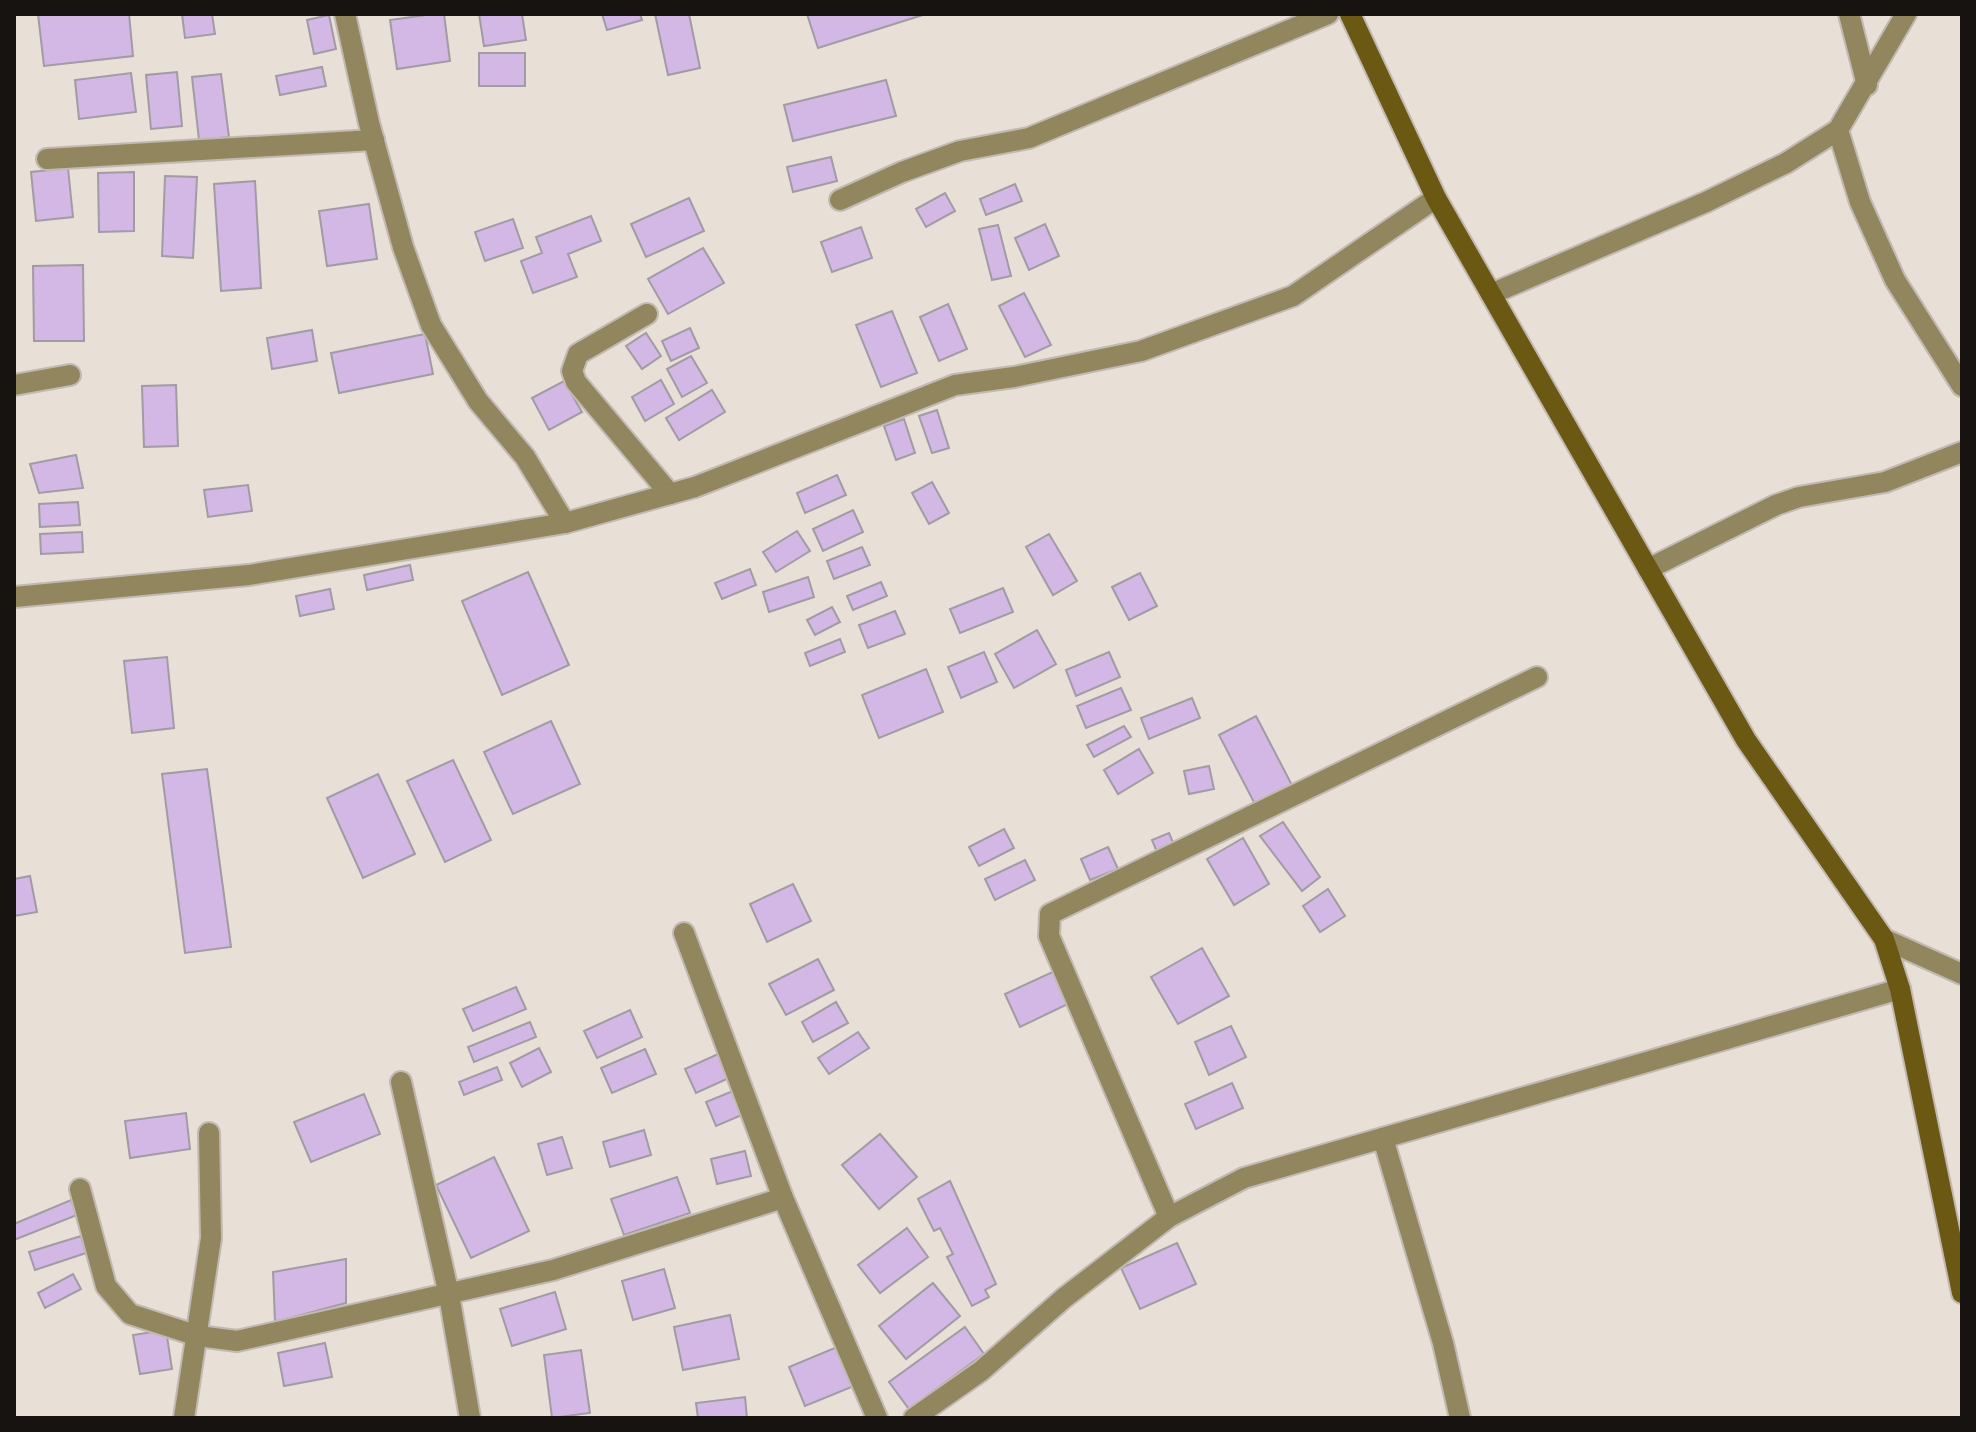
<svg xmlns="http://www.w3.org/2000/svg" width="1976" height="1432" font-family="'Times New Roman',serif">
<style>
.building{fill:#d3b7e4;stroke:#a19ba5;stroke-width:2}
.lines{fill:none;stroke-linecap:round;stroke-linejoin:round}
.street-casing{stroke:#c2bab2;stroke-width:24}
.secondary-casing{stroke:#c2bab2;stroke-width:24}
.street{stroke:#91865d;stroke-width:20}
.secondary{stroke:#6b5913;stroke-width:20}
</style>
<rect width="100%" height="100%" fill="#e8dfd6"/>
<g class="building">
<polygon points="38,14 129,14 133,56 44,66"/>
<polygon points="182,14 212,14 215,34 185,38"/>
<polygon points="433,14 444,14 450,61 397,69 390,20"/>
<polygon points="479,14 522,14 526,40 484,46"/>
<polygon points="602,14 640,14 642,20 607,30"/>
<polygon points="655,14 689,14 700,68 668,75"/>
<polygon points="807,14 926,14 818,48"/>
<polygon points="329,15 336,49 314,54 307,20"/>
<rect x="479" y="53" width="46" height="33"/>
<polygon points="322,67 326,86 280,95 276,76"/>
<polygon points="177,72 182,126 151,129 146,75"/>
<polygon points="131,73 136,112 79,119 75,80"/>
<polygon points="221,74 229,137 199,140 192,77"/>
<polygon points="886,80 896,116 793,141 784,105"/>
<polygon points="831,157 837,181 793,192 787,167"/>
<polygon points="68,168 73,217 36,221 31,172"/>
<polygon points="134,172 134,231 99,232 98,173"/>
<polygon points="165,176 197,177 193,258 162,256"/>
<polygon points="255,181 261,288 221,291 214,184"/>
<polygon points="1015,184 1022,201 986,215 980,199"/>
<polygon points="945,193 955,211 926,227 916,209"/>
<polygon points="689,198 704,231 646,257 631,224"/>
<polygon points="369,204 377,259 327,266 319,211"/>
<polygon points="591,216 601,241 568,254 577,277 533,293 521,261 542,253 536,237"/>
<polygon points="513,219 523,248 485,261 475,232"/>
<polygon points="1045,224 1059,256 1029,270 1015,238"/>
<polygon points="998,225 1011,276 992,280 979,229"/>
<polygon points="861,227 872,258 832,272 821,242"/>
<polygon points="703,248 724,283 668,314 648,279"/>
<polygon points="83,265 84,341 34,341 33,266"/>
<polygon points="1024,293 1051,345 1025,357 999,306"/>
<polygon points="948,304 967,349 939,361 920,317"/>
<polygon points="892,311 917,373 881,387 856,325"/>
<polygon points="690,328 699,348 671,361 662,341"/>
<polygon points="312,330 317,361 272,369 267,338"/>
<polygon points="646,333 661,356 642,369 626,346"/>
<polygon points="425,334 433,374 339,393 331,353"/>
<polygon points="691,356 707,383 682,397 667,369"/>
<polygon points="661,380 674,404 645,421 632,397"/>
<polygon points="564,381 582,412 549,430 532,398"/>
<polygon points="176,385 178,446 144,447 142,386"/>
<polygon points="712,390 725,412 679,440 666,418"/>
<polygon points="937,410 949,448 932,453 919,416"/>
<polygon points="904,419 915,453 896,460 884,426"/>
<polygon points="76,455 83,488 39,493 30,464"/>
<polygon points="837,475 846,495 805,513 797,493"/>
<polygon points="932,482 949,513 929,524 912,493"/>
<polygon points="248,485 252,511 208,517 204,490"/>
<polygon points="78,502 80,525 40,527 39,504"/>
<polygon points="853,510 863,532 823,551 813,529"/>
<polygon points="797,531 810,551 776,572 763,552"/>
<polygon points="82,532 83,552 41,554 40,534"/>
<polygon points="1049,534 1077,581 1053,595 1026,547"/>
<polygon points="862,547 870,565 834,579 827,561"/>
<polygon points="410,565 413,580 367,590 364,575"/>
<polygon points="750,569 756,585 722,599 715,583"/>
<polygon points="528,572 569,665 502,695 462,601"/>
<polygon points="1140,573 1157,606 1129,620 1112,587"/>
<polygon points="808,577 814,597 769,612 763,592"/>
<polygon points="881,582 887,596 853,610 847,596"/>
<polygon points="1003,588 1013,612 960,633 950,609"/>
<polygon points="330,589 334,609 300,616 296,596"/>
<polygon points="832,607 840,622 815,635 807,620"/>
<polygon points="895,611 905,634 868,648 859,625"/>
<polygon points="1037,630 1056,664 1014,688 995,654"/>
<polygon points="840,639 845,652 810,666 805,653"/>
<polygon points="984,652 997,682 961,698 948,667"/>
<polygon points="1109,652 1120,677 1076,696 1066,670"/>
<polygon points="167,657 174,728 132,733 124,661"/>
<polygon points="926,669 943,712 879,738 862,695"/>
<polygon points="1121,688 1131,710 1086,728 1077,706"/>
<polygon points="1192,698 1200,718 1149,739 1141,718"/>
<polygon points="1256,716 1295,791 1258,810 1219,735"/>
<polygon points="551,721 580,784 513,814 484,752"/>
<polygon points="1124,726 1131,737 1094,757 1087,745"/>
<polygon points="1139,749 1153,773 1118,794 1104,770"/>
<polygon points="453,760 491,840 445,862 407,781"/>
<polygon points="1209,766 1214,789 1189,794 1184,771"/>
<polygon points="207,769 231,947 185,953 162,774"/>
<polygon points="378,774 415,854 363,878 327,798"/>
<polygon points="1283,822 1320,877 1302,891 1260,836"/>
<polygon points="1004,829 1014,848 979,866 969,847"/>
<polygon points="1169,833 1176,850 1159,857 1152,840"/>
<polygon points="1243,838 1269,884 1234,905 1207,859"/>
<polygon points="1108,847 1118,869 1090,880 1081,859"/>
<polygon points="1025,860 1035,880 995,900 985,879"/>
<polygon points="30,876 37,912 14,916 14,879"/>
<polygon points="793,884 811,921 767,942 750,904"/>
<polygon points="1328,889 1345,916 1320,932 1303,906"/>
<polygon points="1202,948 1229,996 1178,1024 1151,977"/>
<polygon points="818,959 834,990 786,1015 769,984"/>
<polygon points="1059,969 1074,1001 1020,1027 1005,994"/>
<polygon points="516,987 526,1009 473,1031 463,1009"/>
<polygon points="836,1002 848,1023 813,1042 802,1022"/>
<polygon points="630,1010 642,1037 597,1058 584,1031"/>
<polygon points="530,1022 536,1037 474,1062 468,1047"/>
<polygon points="1231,1026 1246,1057 1209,1075 1195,1042"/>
<polygon points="858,1032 869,1048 829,1074 818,1058"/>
<polygon points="539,1048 551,1072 522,1087 510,1063"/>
<polygon points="645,1049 656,1074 612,1093 601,1068"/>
<polygon points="718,1054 729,1078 696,1093 685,1069"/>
<polygon points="497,1067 502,1080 464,1095 459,1082"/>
<polygon points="1232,1083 1243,1108 1196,1129 1185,1104"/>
<polygon points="740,1088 749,1112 716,1126 706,1102"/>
<polygon points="364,1094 380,1134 311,1162 294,1122"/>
<polygon points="186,1113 190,1149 130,1158 125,1121"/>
<polygon points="644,1130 651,1155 610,1167 603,1142"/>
<polygon points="880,1134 917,1177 879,1209 842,1165"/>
<polygon points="562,1137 572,1168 547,1175 538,1144"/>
<polygon points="745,1151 751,1176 717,1184 711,1159"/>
<polygon points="494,1157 529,1231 471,1258 436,1185"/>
<polygon points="677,1177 690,1213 624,1235 611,1199"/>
<polygon points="950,1181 996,1284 985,1290 989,1297 972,1306 947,1257 953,1254 940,1228 934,1231 918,1199"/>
<polygon points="71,1200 77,1215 14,1240 14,1224"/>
<polygon points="907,1228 928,1257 880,1293 858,1265"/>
<polygon points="81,1236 86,1253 35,1270 29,1252"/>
<polygon points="1177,1243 1196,1284 1140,1309 1121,1268"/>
<polygon points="346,1259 346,1303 275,1322 273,1272"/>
<polygon points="664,1269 675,1308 633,1320 622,1281"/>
<polygon points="73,1274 81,1289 45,1308 38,1293"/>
<polygon points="933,1283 960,1316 906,1359 879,1326"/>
<polygon points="555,1292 566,1329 512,1346 500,1309"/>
<polygon points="730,1315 739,1359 683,1370 674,1327"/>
<polygon points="965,1327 984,1354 909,1409 889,1382"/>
<polygon points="166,1330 172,1369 140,1374 133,1335"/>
<polygon points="325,1343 332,1377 284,1386 278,1353"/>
<polygon points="837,1347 854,1386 805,1406 789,1367"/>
<polygon points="581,1350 590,1413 552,1418 544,1355"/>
<polygon points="745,1397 747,1418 698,1418 696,1403"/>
</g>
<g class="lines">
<defs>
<g id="street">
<polyline points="345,14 369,123 403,247 431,325 478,401 525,457 565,523"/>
<polyline points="1849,14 1867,85"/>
<polyline points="1838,130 1860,202 1895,280 1962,386"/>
<polyline points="47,159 374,140"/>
<polyline points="840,200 902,172 960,151 1029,138 1328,14"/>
<polyline points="1491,294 1706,202 1786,163 1838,130 1906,14"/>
<polyline points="647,314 578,354 572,371 576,382 670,494"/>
<polyline points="14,385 70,375"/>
<polyline points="1648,569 1776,505 1799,497 1885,482 1962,452"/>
<polyline points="14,597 249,575 565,523 695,487 955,385 1014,377 1141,351 1293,296 1436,198"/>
<polyline points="684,933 783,1198 877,1418"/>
<polyline points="1884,939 1962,974"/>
<polyline points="401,1082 449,1295 470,1418"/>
<polyline points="1383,1138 1443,1343 1460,1418"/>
<polyline points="80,1189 106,1286 130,1314 198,1336 237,1341 553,1270 783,1198"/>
<polyline points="1169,1217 1049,936 1050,914 1537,677"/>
<polyline points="184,1418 211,1238 209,1133"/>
<polyline points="914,1418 981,1371 1064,1298 1169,1217 1244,1178 1900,989"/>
</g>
<polyline id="secondary" points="1350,14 1436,198 1746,740 1884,939 1900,989 1962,1293"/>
</defs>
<use href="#street" class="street-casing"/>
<use href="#secondary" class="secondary-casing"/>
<use href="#street" class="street"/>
<use href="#secondary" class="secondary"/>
</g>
<rect width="1976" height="1432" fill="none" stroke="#161310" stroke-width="32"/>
</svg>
